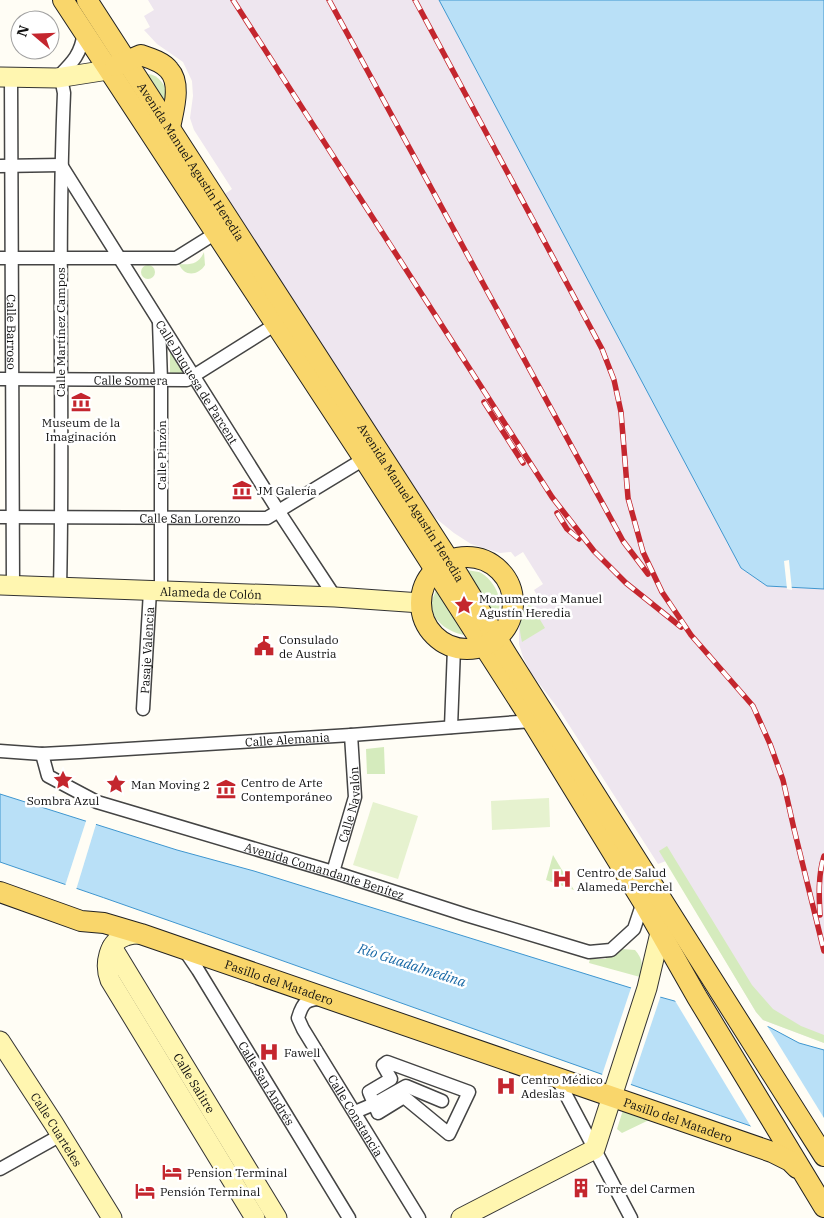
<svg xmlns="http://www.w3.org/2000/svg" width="824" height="1218" font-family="'IBM Plex Serif',serif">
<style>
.industrial{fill:#eee6ef}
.green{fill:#d5ebbd}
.pitch{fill:#e6f2cf}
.water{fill:#b9e0f7;stroke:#3f96cf}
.pier{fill:#fffdf5}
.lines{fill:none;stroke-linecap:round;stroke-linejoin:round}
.street-casing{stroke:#444;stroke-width:15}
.secondary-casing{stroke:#333;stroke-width:21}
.primary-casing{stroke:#222;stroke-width:22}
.street{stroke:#fff;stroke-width:12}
.secondary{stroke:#fff6b0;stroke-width:19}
.primary{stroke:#f9d66b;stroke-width:20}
.rail-casing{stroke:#c4262e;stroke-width:5.5}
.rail{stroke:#fff;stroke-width:4;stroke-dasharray:11;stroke-linecap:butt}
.labels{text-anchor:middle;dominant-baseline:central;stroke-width:5;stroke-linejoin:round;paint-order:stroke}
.street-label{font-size:12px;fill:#111;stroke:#fff}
.poi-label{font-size:12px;fill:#111;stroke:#fff;text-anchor:start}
.water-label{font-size:14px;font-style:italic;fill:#1768a6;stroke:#fff}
</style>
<rect width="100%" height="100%" fill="#fffdf5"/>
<polygon class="industrial" points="148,0 439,0 741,568 767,586 824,589 824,1043 763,1020 756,1012 666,861 658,864 560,711 531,673 523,657 519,644 519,628 523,612 537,595 534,590 543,584 523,552 515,557 511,552 500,553 471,544 454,533 433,516 420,497 225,194 232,189 194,130 190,118 193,96 192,81 183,62 157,44 144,30 150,27 144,16 154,10"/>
<g class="green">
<path d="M148,74c11,1 17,11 20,21l-5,9 -19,-29z"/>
<path d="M204,252l1,13c-7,11 -21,12 -26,-1 12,1 20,0 25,-12z"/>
<circle cx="148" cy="272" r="7"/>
<polygon points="170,346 188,374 170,377"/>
<path d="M467,570c3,1 8,1 12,2 12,5 24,24 20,37 0,3 -3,5 -4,7z"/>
<path d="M436,590l28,45c-15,-3 -34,-14 -32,-33 0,-4 3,-8 4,-12z"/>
<path d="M530,603l15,25 -23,14c-4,-17 -3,-25 8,-39z"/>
<polygon points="384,747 385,774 367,774 366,749"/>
<polygon points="667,846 752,985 773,1009 801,1026 824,1035 824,1043 763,1020 756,1012 659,851"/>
<polygon points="553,855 574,890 546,880"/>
<path d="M622,949l13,1c8,9 8,16 5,27l-51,-14 1,-4h15z"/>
<polygon points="623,1110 654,1120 647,1121 622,1133 617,1129"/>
</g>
<g class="pitch">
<polygon points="549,798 550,827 492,830 491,801"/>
<polygon points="373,802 418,816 398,879 353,865"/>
</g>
<g class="water">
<polygon points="439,0 824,0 824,589 767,586 741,568"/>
<path d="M0,794l177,56 77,21 406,126 109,30 30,16 25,7v101c-276,-93 -548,-195 -824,-289z"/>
</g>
<g class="pier">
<polygon points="789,560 789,561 792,590 787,589 784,561"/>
<polygon points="87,818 97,821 76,890 65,886"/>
<polygon points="632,985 661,995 630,1087 601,1078"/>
<polygon points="674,999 766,1024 824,1118 824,1154 753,1130"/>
</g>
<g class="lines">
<defs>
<g id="street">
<path id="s1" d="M11,78l2,508"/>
<path id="s2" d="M61,165l218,347 56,85"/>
<polyline points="0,166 61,165"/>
<polyline points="0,258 176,258 216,233"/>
<polyline points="159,322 161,381 161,591"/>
<path id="s3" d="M0,379l187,1 89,-56"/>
<path id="s4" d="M0,517l267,1 97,-59"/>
<path d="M60,588c4,-165 -3,-330 4,-495l-2,-10 -5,-5c15,-15 24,-23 27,-46"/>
<path id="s5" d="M143,709l7,-118"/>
<polyline points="451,727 454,648"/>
<path id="s6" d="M0,751l42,3 37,-2 272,-17 181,-14"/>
<path id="s7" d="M42,754l6,22 49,26 236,70 133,43 123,37 22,-2 23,-21 9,-27"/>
<path id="s8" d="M333,872l22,-75 -4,-62"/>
<path id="s9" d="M183,948l15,22 151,248"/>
<path id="s10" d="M323,998c-17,2 -20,3 -25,20l5,11 116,189"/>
<polygon points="387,1062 469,1092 449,1134 404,1097 378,1113 369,1092 391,1079 383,1065"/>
<polyline points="557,1078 631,1218"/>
<polyline points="355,1112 374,1104 406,1086 442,1101"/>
<polyline points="0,1169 61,1135"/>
</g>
<g id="secondary">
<polyline points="0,77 57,78 108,70"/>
<path id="s11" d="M0,585l335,12 86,6"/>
<path d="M141,934c-5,0 -10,0 -15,2 -18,5 -22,29 -16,44l145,238"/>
<path id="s12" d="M112,947l165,271"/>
<path id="s13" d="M0,1041l54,83 58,94"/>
<polyline points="461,1218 595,1149 647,988 660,933"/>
</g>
<g id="primary">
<polyline points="63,0 364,459 532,721 643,902 697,997 824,1207"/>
<path id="s14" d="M87,0l362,560 58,95 317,501"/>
<path d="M115,66l26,-11c9,3 22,7 28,15 13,14 4,41 1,58"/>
<circle cx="467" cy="603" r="46"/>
<path id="s15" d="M0,892l81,29 23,2 37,11 631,218 18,9 7,7"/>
</g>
</defs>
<use href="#street" class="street-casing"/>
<use href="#secondary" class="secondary-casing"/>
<use href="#primary" class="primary-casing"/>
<use href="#street" class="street"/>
<use href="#secondary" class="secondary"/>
<use href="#primary" class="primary"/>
<defs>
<g id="rail">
<polyline points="233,0 552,497 594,551 626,583 681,627"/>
<polyline points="329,0 623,541 648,574"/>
<polyline points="415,0 602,349 614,380 621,412 628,498 643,552 662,592 691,635 753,706 770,744 783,780 794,829 824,951"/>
<polyline points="484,402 523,463"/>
<polyline points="557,513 567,529 579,539"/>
<path d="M820,915c-1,-19 -2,-40 4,-59"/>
</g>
</defs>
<use href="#rail" class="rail-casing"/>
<use href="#rail" class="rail"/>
</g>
<defs>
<symbol id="museum-bare" viewBox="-9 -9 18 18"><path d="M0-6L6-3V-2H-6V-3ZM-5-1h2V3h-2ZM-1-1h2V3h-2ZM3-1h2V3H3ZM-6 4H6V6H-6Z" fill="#c4262e" stroke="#fff" stroke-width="2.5" paint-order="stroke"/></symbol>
<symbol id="sight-bare" viewBox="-9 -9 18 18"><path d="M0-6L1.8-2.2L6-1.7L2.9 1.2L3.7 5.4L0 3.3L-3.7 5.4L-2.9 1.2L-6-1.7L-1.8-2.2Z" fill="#c4262e" stroke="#fff" stroke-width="2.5" paint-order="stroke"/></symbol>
<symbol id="civic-bare" viewBox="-9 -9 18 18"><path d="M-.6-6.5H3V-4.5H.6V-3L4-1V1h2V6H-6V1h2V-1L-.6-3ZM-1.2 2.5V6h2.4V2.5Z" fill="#c4262e" stroke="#fff" stroke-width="2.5" paint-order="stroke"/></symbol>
<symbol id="hospital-bare" viewBox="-9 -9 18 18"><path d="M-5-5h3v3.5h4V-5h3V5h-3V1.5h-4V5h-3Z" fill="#c4262e" stroke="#fff" stroke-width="2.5" paint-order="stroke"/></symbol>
<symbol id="hotel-bare" viewBox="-9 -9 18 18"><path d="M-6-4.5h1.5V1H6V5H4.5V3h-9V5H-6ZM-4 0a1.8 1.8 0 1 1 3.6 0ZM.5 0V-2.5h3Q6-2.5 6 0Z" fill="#c4262e" stroke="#fff" stroke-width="2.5" paint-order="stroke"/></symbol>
<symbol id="building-bare" viewBox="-9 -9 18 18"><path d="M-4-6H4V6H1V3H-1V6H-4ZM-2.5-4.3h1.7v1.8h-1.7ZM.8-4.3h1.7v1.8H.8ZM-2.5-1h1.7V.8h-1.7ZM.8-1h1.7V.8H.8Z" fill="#c4262e" stroke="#fff" stroke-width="2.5" paint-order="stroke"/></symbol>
</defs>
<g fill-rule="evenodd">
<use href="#museum-bare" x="67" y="388" width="28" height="28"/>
<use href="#museum-bare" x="228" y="476" width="28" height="28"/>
<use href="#sight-bare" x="450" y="591" width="28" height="28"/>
<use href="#civic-bare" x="250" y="632" width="28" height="28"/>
<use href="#sight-bare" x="49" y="766" width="28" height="28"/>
<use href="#sight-bare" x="102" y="770" width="28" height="28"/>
<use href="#museum-bare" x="212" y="775" width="28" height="28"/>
<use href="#hospital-bare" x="548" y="865" width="28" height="28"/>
<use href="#hospital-bare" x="255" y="1038" width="28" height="28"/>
<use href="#hospital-bare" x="492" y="1072" width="28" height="28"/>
<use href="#hotel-bare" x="158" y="1158" width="28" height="28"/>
<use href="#building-bare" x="567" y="1174" width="28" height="28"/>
<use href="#hotel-bare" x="131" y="1177" width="28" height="28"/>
</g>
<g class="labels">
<g class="street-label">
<text stroke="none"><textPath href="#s14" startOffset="192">Avenida Manuel Agustín Heredia</textPath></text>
<text stroke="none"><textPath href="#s1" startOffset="254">Calle Barroso</textPath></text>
<text transform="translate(60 332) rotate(-90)">Calle Martínez Campos</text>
<text stroke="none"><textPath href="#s3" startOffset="131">Calle Somera</textPath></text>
<text stroke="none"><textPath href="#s2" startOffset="256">Calle Duquesa de Parcent</textPath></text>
<text transform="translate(161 455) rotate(-90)">Calle Pinzón</text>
<text stroke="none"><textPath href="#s14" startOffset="598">Avenida Manuel Agustín Heredia</textPath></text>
<text stroke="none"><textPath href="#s4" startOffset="190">Calle San Lorenzo</textPath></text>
<text stroke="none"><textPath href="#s11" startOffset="211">Alameda de Colón</textPath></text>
<text stroke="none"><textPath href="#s5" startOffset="59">Pasaje Valencia</textPath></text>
<text stroke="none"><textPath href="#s6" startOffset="288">Calle Alemania</textPath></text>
<text stroke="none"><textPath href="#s8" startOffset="70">Calle Navalón</textPath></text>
<text stroke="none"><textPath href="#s7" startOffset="316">Avenida Comandante Benítez</textPath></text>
<text stroke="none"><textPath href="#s15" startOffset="294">Pasillo del Matadero</textPath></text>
<text stroke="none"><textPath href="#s12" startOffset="159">Calle Salitre</textPath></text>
<text stroke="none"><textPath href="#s9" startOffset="159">Calle San Andrés</textPath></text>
<text stroke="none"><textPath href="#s10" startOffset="149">Calle Constancia</textPath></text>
<text stroke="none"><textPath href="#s15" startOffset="716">Pasillo del Matadero</textPath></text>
<text stroke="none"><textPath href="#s13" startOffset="105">Calle Cuarteles</textPath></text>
</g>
<g class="poi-label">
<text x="81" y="422" text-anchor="middle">Museum de la<tspan x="81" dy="14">Imaginación</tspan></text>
<text x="257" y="490">JM Galería</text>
<text x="479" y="598">Monumento a Manuel<tspan x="479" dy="14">Agustín Heredia</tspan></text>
<text x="279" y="639">Consulado<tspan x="279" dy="14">de Austria</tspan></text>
<text x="241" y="782">Centro de Arte<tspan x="241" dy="14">Contemporáneo</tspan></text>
<text x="131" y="784">Man Moving 2</text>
<text x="63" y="800" text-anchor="middle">Sombra Azul</text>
<text x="577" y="872">Centro de Salud<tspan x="577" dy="14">Alameda Perchel</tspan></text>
<text x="284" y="1052">Fawell</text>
<text x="521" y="1079">Centro Médico<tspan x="521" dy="14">Adeslas</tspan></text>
<text x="187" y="1172">Pension Terminal</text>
<text x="596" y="1188">Torre del Carmen</text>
<text x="160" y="1191">Pensión Terminal</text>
</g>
<g class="water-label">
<text transform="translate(412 965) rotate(18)">Río Guadalmedina</text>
</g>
</g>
<g transform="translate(35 35) rotate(289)"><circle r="24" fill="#ffffff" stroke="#a0a0a0"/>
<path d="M0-4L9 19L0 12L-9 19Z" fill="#c4262e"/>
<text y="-8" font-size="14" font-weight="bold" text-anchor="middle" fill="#111111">N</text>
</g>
</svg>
